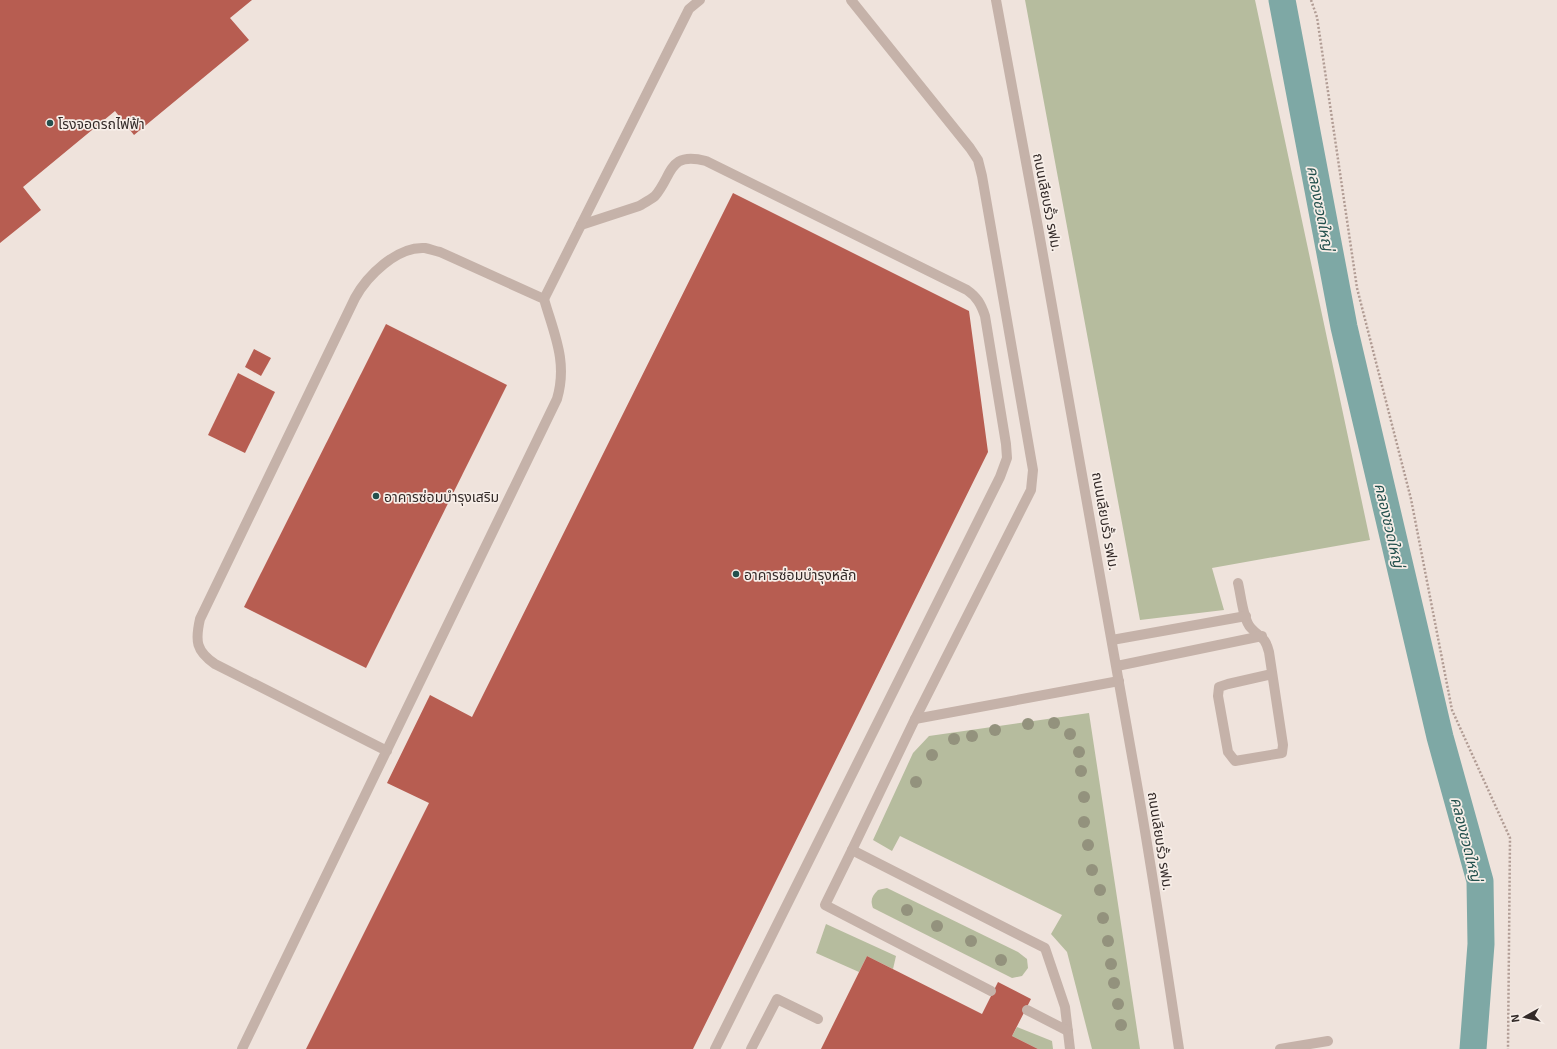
<svg xmlns="http://www.w3.org/2000/svg" width="1557" height="1049" font-family="'Exo 2','Noto Sans Thai',sans-serif">
<style>
.green{fill:#b6bc9e}
.lines{fill:none;stroke-linecap:round;stroke-linejoin:round}
.canal{stroke:#7ea8a5;stroke-width:27}
.building{fill:#b75d51}
.path{stroke:#b19c94;stroke-width:2.5;stroke-dasharray:2 2;stroke-linecap:butt}
.service{stroke:#c5b2a9;stroke-width:10}
.minor{stroke:#c5b2a9;stroke-width:10}
.tree{fill:#93927d}
.poi-dot{fill:#23504d;stroke:#f7eee8;stroke-width:1.5}
.labels{text-anchor:middle;dominant-baseline:central;stroke-width:3.5;stroke-linejoin:round;paint-order:stroke}
.poi-label{font-size:14px;fill:#332a28;stroke:#f7eee8;text-anchor:start}
.street-label{font-size:14px;fill:#332a28;stroke:#f7eee8}
.water-label{font-size:15px;font-style:italic;fill:#23504d;stroke:#f7eee8}
</style>
<rect width="100%" height="100%" fill="#efe3dc"/>
<g class="green">
<polygon points="1025,0 1255,0 1370,540 1212,568 1224,610 1140,620"/>
<polygon points="1089,713 1140,1049 1092,1049 1067,952 1051,934 1062,915 900,836 892,851 873,840 913,753 929,736"/>
<path d="M887,888l131,64 9,7 1,9 -6,8 -10,2 -139,-70c-3,-8 -1,-12 5,-18z"/>
<polygon points="826,924 896,956 893,969 867,956 859,972 816,953"/>
<polygon points="1017,1027 1052,1041 1053,1049 1038,1049 1012,1036"/>
</g>
<g class="lines">
<polyline class="canal" points="1282,0 1344,327 1440,737 1480,881 1481,944 1473,1049"/>
</g>
<g class="building">
<polygon points="0,0 252,0 230,18 249,40 134,135 115,111 23,187 41,210 0,243"/>
<polygon points="733,193 969,311 988,452 693,1049 306,1049 429,803 387,783 430,695 472,717"/>
<polygon points="386,324 507,385 366,668 244,607"/>
<polygon points="254,349 271,358 261,376 245,367"/>
<polygon points="238,373 275,392 245,453 208,435"/>
<polygon points="867,956 982,1014 998,982 1031,999 1012,1036 1038,1049 821,1049"/>
</g>
<g class="lines">
<polyline class="path" points="1311,0 1317,17 1357,288 1411,499 1452,710 1510,838 1508,1049"/>
<g class="service">
<polyline points="851,0 970,148 978,160 982,176 1033,470 1031,490 915,719 852,850 1045,948 1065,1007 1070,1049"/>
<path d="M581,225l58,-19c5,-3 11,-6 16,-10 18,-21 13,-45 51,-35l261,129c10,7 14,14 18,26l21,128 1,14 -7,19 -285,572"/>
<polyline points="544,299 689,9 700,0"/>
<path d="M1238,583c3,12 5,37 13,45 9,10 14,8 18,24l14,93 -1,8 -47,8 -7,-9 -10,-56 1,-9 9,-3 44,-10"/>
<polyline points="1112,640 1246,616"/>
<polyline points="1117,666 1262,636"/>
<polyline points="915,719 1119,681"/>
<polyline points="852,850 825,905 991,991"/>
<polyline points="1027,1010 1068,1031"/>
<path d="M242,1049l315,-650c11,-37 -3,-65 -13,-100l-104,-47c-5,-1 -10,-3 -15,-4 -28,-2 -58,28 -70,50l-155,321c-5,22 -4,32 15,45l172,87"/>
<polyline points="751,1049 777,999 818,1019"/>
<polyline points="1280,1049 1328,1041"/>
</g>
<path class="minor" d="M996,0c49,263 97,526 142,790 15,86 28,173 41,259"/>
</g>
<g class="tree">
<circle cx="1054" cy="723" r="6"/>
<circle cx="1028" cy="724" r="6"/>
<circle cx="995" cy="730" r="6"/>
<circle cx="1070" cy="734" r="6"/>
<circle cx="972" cy="736" r="6"/>
<circle cx="954" cy="739" r="6"/>
<circle cx="1079" cy="752" r="6"/>
<circle cx="932" cy="755" r="6"/>
<circle cx="1081" cy="771" r="6"/>
<circle cx="916" cy="782" r="6"/>
<circle cx="1084" cy="797" r="6"/>
<circle cx="1084" cy="822" r="6"/>
<circle cx="1088" cy="845" r="6"/>
<circle cx="1092" cy="870" r="6"/>
<circle cx="1100" cy="890" r="6"/>
<circle cx="907" cy="910" r="6"/>
<circle cx="1103" cy="918" r="6"/>
<circle cx="937" cy="926" r="6"/>
<circle cx="971" cy="941" r="6"/>
<circle cx="1108" cy="941" r="6"/>
<circle cx="1001" cy="960" r="6"/>
<circle cx="1111" cy="964" r="6"/>
<circle cx="1114" cy="983" r="6"/>
<circle cx="1118" cy="1004" r="6"/>
<circle cx="1121" cy="1025" r="6"/>
</g>
<g class="poi-dot">
<circle cx="50" cy="123" r="4"/>
<circle cx="376" cy="496" r="4"/>
<circle cx="736" cy="574" r="4"/>
</g>
<g class="labels">
<g class="poi-label">
<text x="58" y="123">โรงจอดรถไฟฟ้า</text>
<text x="384" y="496">อาคารซ่อมบำรุงเสริม</text>
<text x="744" y="574">อาคารซ่อมบำรุงหลัก</text>
</g>
<g class="street-label">
<text transform="translate(1048 202) rotate(79)">ถนนเลียบรั้ว รฟม.</text>
<text transform="translate(1106 521) rotate(80)">ถนนเลียบรั้ว รฟม.</text>
<text transform="translate(1161 841) rotate(81)">ถนนเลียบรั้ว รฟม.</text>
</g>
<g class="water-label">
<text transform="translate(1321 208) rotate(79)">คลองชวดใหญ่</text>
<text transform="translate(1390 525) rotate(77)">คลองชวดใหญ่</text>
<text transform="translate(1467 839) rotate(76)">คลองชวดใหญ่</text>
</g>
</g>
<g transform="translate(1525 1017) rotate(262)" stroke="#f7eee8" stroke-width="3" paint-order="stroke">
<path d="M0-3L7 15L0 10L-7 15Z" fill="#332a28"/>
<text y="-6" font-size="11" font-weight="bold" text-anchor="middle" fill="#332a28">N</text>
</g>
</svg>
